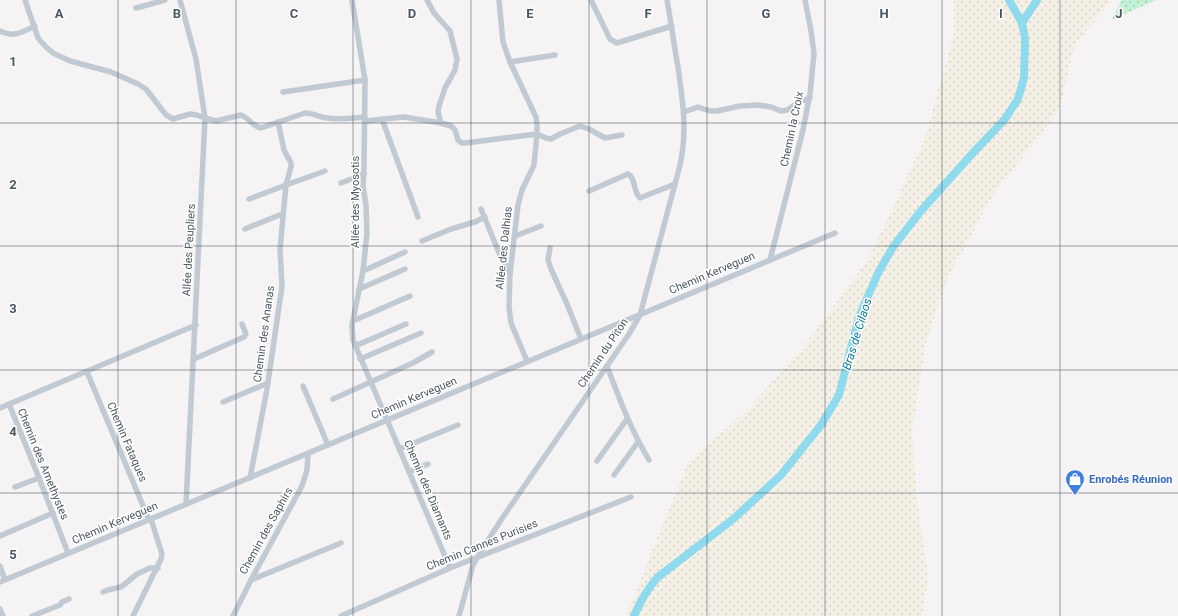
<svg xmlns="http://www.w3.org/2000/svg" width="1178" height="616" font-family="Roboto,sans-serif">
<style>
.grass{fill:url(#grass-dots)}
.sand{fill:url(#sand-dots)}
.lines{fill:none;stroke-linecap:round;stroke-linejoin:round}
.river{stroke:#90daee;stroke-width:8}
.minor{stroke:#c1cad2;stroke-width:5.5}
.grid{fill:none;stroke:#4a5661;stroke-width:1;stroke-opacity:0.55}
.labels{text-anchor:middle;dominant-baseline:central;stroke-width:3;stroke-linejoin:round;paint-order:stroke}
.street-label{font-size:11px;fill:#4a5661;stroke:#fff}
.shop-label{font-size:11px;font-weight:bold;fill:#366cbe;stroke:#fff;text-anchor:start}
.water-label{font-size:12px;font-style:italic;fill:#0c7c9b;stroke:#fff}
.grid-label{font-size:13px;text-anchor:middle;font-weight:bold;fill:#4a5661;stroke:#fff;stroke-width:3;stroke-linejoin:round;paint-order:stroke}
</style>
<defs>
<pattern id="grass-dots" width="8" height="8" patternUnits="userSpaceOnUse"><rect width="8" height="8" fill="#c3f1d5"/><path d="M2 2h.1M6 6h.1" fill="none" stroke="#a0c6b0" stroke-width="1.8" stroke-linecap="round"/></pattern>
<pattern id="sand-dots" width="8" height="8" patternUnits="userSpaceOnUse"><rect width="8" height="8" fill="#f5f0e5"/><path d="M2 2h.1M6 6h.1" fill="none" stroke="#d4d0c7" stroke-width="1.8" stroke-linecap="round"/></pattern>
</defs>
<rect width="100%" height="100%" fill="#f5f3f3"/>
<polygon class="grass" points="1122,0 1156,0 1111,20"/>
<polygon class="sand" points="954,0 1112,0 1075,44 1059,110 993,195 948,277 926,343 912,429 916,493 928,577 922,616 627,616 654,546 689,461 748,410 812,336 868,260 923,144 954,35"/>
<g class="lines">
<g class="river">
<polyline points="1022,23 1037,0"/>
<path d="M634,616c7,-15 13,-27 24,-39l74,-57 49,-45 40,-50 18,-30 20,-78 19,-44 15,-26 27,-35 51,-57 34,-36 13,-20 6,-21 1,-40 -3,-15 -13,-23"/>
</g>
<g class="minor">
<path d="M25,0l13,38 8,9 7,6 17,8 41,11 27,12 8,5 20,26 7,4 17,-5 7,1 8,3 11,3 25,-6c8,3 11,11 20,13l44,-15c8,0 14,4 22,5 12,2 25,0 38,-1"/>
<polyline points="180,0 196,59 205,118 186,504"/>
<polyline points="352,0 365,80 364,167 363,186 366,205 367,233 363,271 352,325 353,340 450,568"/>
<polyline points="427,0 434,13 450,31 457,59 455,70 445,88 439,106 438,112 441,123"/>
<polyline points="499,0 503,42 510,62 536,117 537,125 537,134 534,165 522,190 518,205 510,274 509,307 511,323 527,361"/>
<polyline points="591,0 610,39 617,43 672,26"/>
<polyline points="136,8 165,0"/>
<path d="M0,31c14,7 22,1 35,-5"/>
<polyline points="510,62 555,55"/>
<polyline points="283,92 365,80"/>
<polyline points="684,112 698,107 710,111 717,111 740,106 758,105 771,107 781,111 787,110 799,102 810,98"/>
<polyline points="382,119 418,217"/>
<polyline points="365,121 404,117 441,123 451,126 455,130 458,140 462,143 465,143 537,134 546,138 551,139 560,134 580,126 589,129 605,138 622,135"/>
<polyline points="341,183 364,174"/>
<path d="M589,191l39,-17c8,4 5,18 12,24l35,-14"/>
<polyline points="249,199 286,185 325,171"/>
<polyline points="481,209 500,255 510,273"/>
<polyline points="245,229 282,214"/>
<polyline points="515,236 541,226"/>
<polyline points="422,241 451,229 475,222 485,217"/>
<polyline points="550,248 548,260 551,269 567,304 581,339"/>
<polyline points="770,260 803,130 810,94 814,53 811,31 805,0"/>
<polyline points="363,271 405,252"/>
<polyline points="359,289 405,269"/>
<polyline points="353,321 410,296"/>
<polyline points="355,346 406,324"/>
<polyline points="194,359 244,337 246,334 242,324"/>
<polyline points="360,359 421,333"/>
<path d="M607,366c12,32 24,64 42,94"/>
<polyline points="87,372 149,520"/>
<polyline points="303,386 328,445"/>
<polyline points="333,399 413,363 432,352"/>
<polyline points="223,402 268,383"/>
<polyline points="9,404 39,478 68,553"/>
<polyline points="0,408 196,325"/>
<polyline points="399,449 458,425"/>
<polyline points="597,461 627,419"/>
<polyline points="409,472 428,464"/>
<polyline points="614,475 638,442"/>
<polyline points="250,478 267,389 282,286 280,249 286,185 291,167 291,163 284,150 278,122"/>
<polyline points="15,487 39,478"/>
<polyline points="0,536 53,513"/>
<polyline points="0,566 5,580"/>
<polyline points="251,580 341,543"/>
<polyline points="0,582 835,233"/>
<polyline points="103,592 108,590 121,587 137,574 150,568 158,568"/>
<polyline points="0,609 3,616"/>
<polyline points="32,616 60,605 62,602 69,599"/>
<polyline points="133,616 161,559 162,554 151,519"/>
<polyline points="233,616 251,580 302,486 307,470 308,454"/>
<polyline points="341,616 450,568 631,497"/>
<path d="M459,616l14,-51 8,-14 22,-34 126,-183 11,-19 39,-146c9,-35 4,-67 -1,-102 -4,-22 -7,-45 -11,-67"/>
</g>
</g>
<path class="grid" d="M118,0v616M236,0v616M353,0v616M471,0v616M589,0v616M707,0v616M825,0v616M942,0v616M1060,0v616M0,123h1178M0,246h1178M0,370h1178M0,493h1178"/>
<defs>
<symbol id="shop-pin" viewBox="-11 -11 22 30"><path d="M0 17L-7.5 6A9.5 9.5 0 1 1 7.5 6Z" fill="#3f7fe0" stroke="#fff"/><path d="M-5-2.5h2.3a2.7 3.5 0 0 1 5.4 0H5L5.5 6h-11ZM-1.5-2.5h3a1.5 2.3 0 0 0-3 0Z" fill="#fff"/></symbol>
</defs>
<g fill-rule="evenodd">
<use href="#shop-pin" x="1064" y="468" width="22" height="30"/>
</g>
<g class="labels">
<g class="street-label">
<text transform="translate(792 129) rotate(-78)">Chemin la Croix</text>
<text transform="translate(355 202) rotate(-90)">Allée des Myosotis</text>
<text transform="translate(504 248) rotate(-84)">Allée des Dalhias</text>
<text transform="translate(189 250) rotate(-87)">Allée des Peupliers</text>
<text transform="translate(712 273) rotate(-23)">Chemin Kerveguen</text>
<text transform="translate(264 334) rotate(-82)">Chemin des Ananas</text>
<text transform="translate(603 353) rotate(-56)">Chemin du Piton</text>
<text transform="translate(414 398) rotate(-23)">Chemin Kerveguen</text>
<text transform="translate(127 442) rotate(67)">Chemin Fataques</text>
<text transform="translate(43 464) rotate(68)">Chemin des Amethystes</text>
<text transform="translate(428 490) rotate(67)">Chemin des Diamants</text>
<text transform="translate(115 523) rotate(-23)">Chemin Kerveguen</text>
<text transform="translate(266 531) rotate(-61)">Chemin des Saphirs</text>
<text transform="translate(482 545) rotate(-22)">Chemin Cannes Purisies</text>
</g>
<g class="shop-label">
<text x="1089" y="479">Enrobés Réunion</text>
</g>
<g class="water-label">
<text transform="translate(857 334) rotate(-73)">Bras de Cilaos</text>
</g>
</g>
<g class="grid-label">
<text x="59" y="18">A</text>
<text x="177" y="18">B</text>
<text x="294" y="18">C</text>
<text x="412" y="18">D</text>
<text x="530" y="18">E</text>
<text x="648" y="18">F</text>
<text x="766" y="18">G</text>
<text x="884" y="18">H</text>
<text x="1001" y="18">I</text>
<text x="1119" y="18">J</text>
<text x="13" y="66">1</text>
<text x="13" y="189">2</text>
<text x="13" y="313">3</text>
<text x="13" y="436">4</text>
<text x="13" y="559">5</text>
</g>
</svg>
